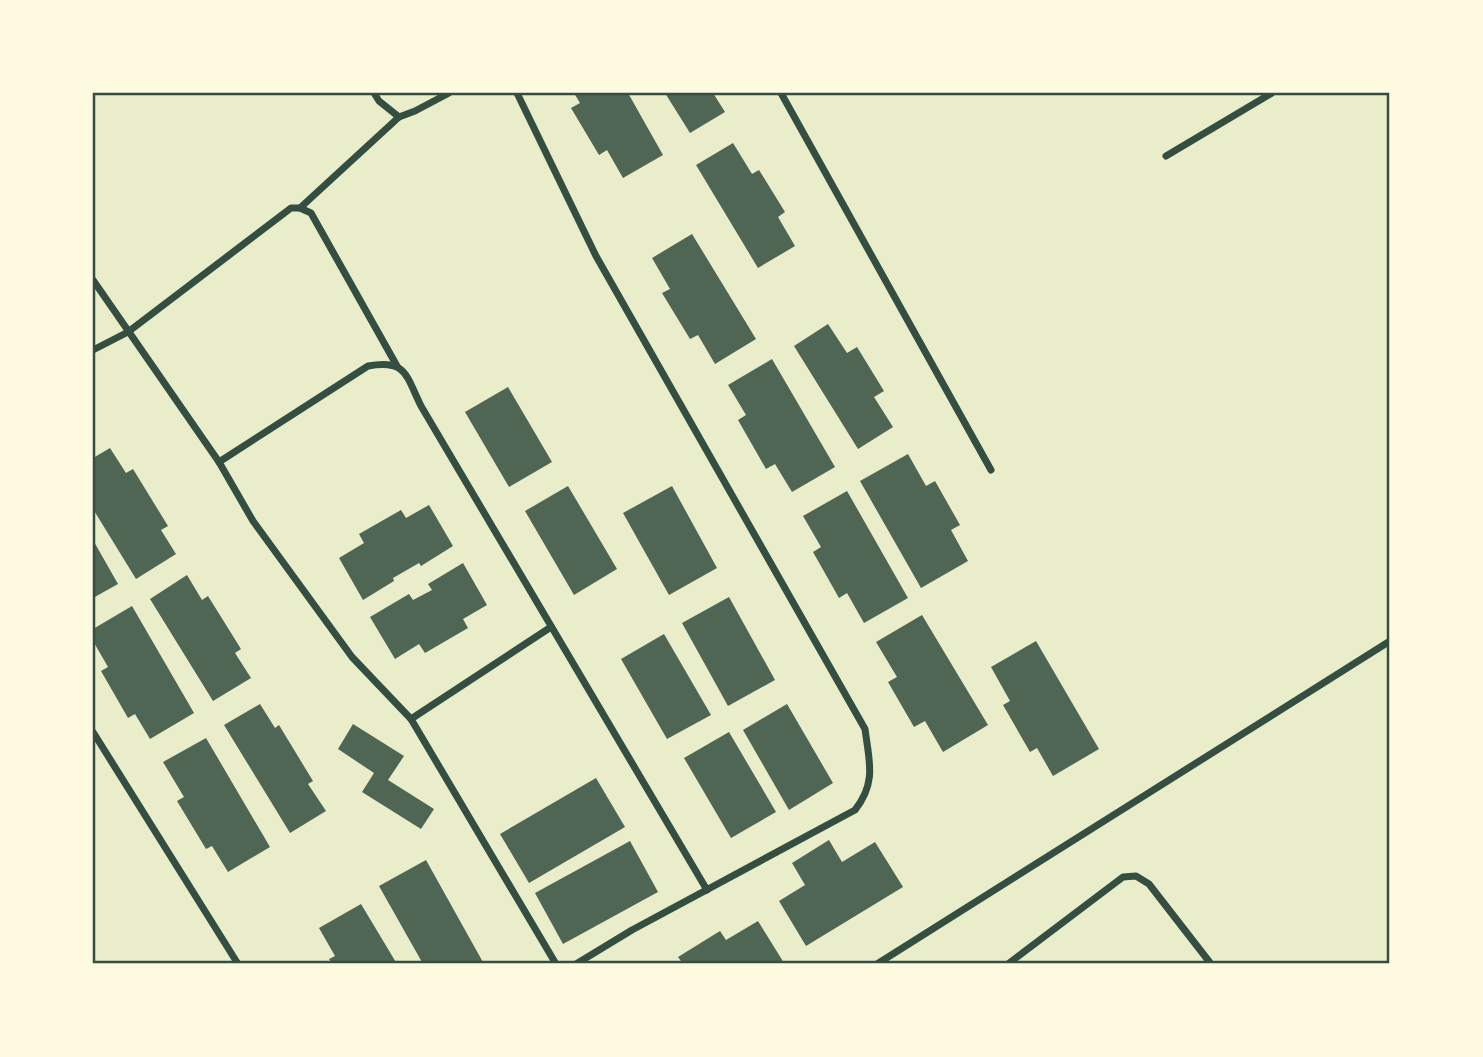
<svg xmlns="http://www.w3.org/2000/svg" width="1483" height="1057" font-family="Signika,sans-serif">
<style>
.building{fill:#4f6655}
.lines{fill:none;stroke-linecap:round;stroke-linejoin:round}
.minor{stroke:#344e41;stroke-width:7}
.neatline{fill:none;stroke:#344e41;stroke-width:2.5}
</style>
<rect width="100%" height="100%" fill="#e9edc9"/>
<g class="building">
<polygon points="574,93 628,93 663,155 623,178 607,150 599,155 571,108 580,103"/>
<polygon points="665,93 713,93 725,112 690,133"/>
<polygon points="733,143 752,174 759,170 785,212 778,217 795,246 758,268 696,165"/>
<polygon points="692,234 756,339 715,364 698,335 690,339 662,293 670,289 652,258"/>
<polygon points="828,324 847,353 857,347 884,391 874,397 893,427 858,449 794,346"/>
<polygon points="772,359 835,467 792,492 775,464 766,469 738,420 746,415 728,385"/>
<polygon points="508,387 552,462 509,487 465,412"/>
<polygon points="110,448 126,473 133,469 168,526 161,530 176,554 136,579 93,509 93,458"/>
<polygon points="908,454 926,486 935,481 960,525 951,530 968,561 921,588 860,481"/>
<polygon points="568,486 617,569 574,595 525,511"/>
<polygon points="672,486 717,568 669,595 623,513"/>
<polygon points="847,491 908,598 864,623 847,593 839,598 813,552 821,547 803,516"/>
<polygon points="429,505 453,546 421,566 419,563 393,578 394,581 363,600 339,558 364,543 359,534 401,510 406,518"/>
<polygon points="93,540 118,584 93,598"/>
<polygon points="463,563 487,605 463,619 468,628 425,653 419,644 395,659 370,617 409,594 413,600 432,590 428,584"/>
<polygon points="187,575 202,600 208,596 241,649 235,653 251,678 213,701 150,599"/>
<polygon points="729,597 775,680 728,706 682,623"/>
<polygon points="132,606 194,713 150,739 135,714 128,718 101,671 108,667 93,641 93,629"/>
<polygon points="922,615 988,725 943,752 925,721 914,727 888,682 897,677 876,642"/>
<polygon points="664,634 711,715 667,739 621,659"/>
<polygon points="1036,641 1099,749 1053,776 1037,748 1030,752 1003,705 1010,701 991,667"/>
<polygon points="260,704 275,728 279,725 313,781 308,784 326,811 290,833 224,725"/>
<polygon points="787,704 833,783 789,810 743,730"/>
<polygon points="353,724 404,756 388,780 434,809 421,829 362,792 374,773 338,749"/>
<polygon points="729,732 776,812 731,838 684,758"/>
<polygon points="206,738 270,847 228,872 212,846 206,849 177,801 184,797 163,762"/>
<polygon points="596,778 625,827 529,883 500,834"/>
<polygon points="829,840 842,862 875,842 903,887 806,946 779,901 805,885 792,863"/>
<polygon points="630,841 658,892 563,944 535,893"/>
<polygon points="426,860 484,964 423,964 379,886"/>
<polygon points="361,904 397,964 332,964 329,959 335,956 319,928"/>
<polygon points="758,921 784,963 782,964 683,964 678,957 720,931 726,940"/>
</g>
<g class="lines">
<g class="minor">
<polyline points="374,93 379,101 399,117 415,111 449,93"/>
<path d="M517,93l79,163 269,473c4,32 12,53 -10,81l-223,120 -56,34"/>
<polyline points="781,93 991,470"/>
<polyline points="1166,156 1272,93"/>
<polyline points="300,208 311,213 397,366"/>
<polyline points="93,280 219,462 253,521 352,657 411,719 556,964"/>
<polyline points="93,350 128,332 291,208 300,208 399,117"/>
<path d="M219,462l149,-96c39,-7 38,10 53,40l286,484"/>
<polyline points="411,719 551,627"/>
<polyline points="93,732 238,964"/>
<polyline points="877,964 1390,641"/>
<polyline points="1008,964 1123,877 1136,876 1149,884 1211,964"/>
</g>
</g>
<rect width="1483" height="1057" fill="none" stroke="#fefae0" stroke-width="189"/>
<rect x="94" y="94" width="1294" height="868" class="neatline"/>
</svg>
